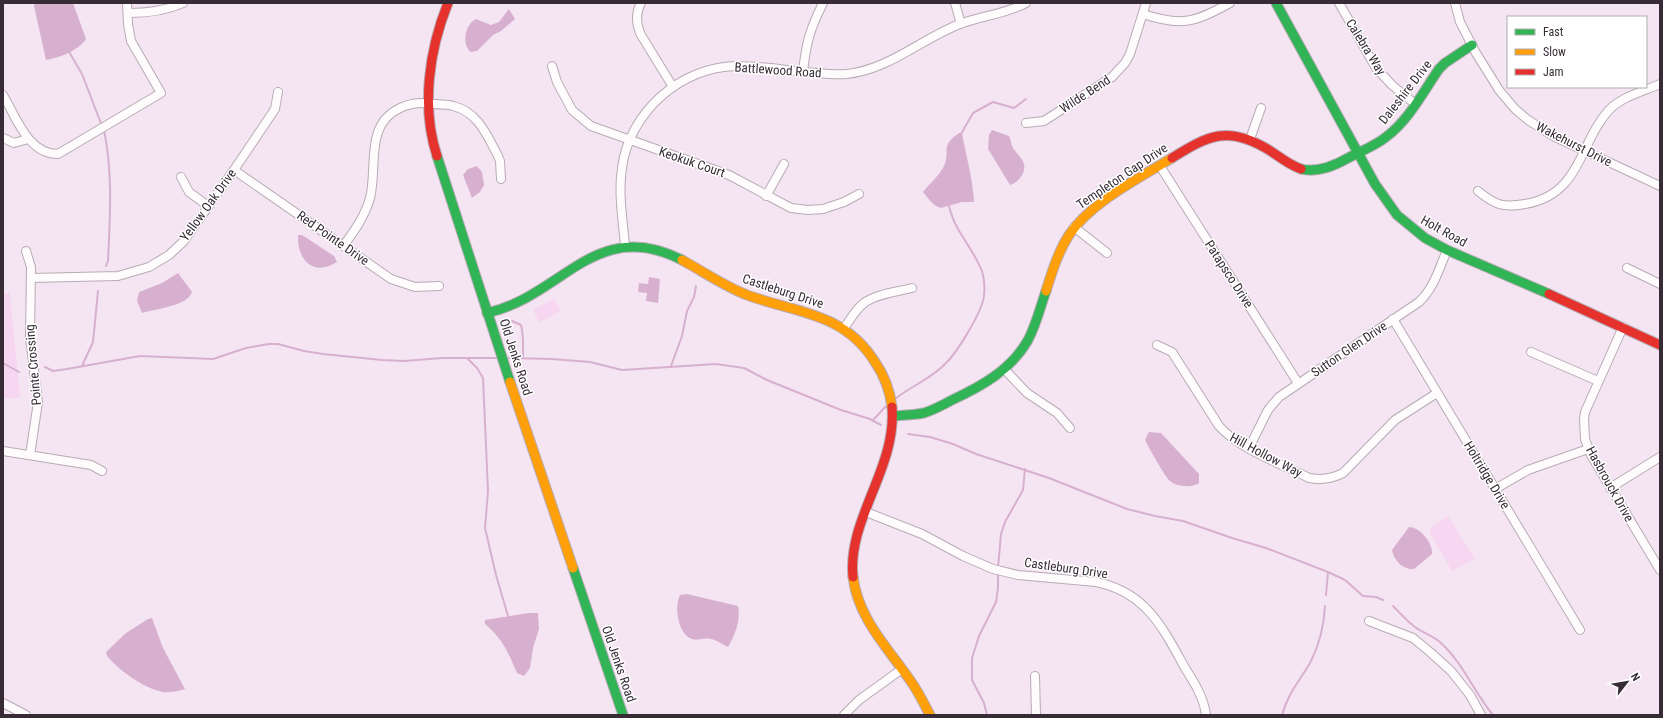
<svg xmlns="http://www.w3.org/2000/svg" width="1663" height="718" font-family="'Roboto Condensed',sans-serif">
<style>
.green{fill:#f7d6f1}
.water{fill:#d7b0d0}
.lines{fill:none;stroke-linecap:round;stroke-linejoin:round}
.stream{stroke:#d7b0d0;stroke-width:2}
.street-casing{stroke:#b7abb5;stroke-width:10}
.fast-casing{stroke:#b7abb5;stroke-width:11}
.slow-casing{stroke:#b7abb5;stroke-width:11}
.jam-casing{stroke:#b7abb5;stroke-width:11}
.street{stroke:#fefbfd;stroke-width:8}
.fast{stroke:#30b455;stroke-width:9}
.slow{stroke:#ff9f0a;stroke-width:9}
.jam{stroke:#e5322d;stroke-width:9}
.labels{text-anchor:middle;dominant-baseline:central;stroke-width:3;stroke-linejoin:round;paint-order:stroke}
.street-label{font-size:13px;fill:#372c35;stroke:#fff}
</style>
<rect width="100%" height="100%" fill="#f5e5f2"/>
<g class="green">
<polygon points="10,293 20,398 3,398 3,294"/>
<polygon points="554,299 561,311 539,322 533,310"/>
<polygon points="1448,516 1475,559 1452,571 1430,533 1431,527"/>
</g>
<g class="water">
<path d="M35,3h38l13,36c-7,11 -27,19 -40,21l-12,-54z"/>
<path d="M509,9l6,10 -14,12 -8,4 -16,16 -6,1c-10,-7 -6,-28 5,-33l15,6 8,-3z"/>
<path d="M992,130l17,6c2,4 2,8 4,12 6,9 16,15 9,27 -3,5 -6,8 -12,10l-22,-36 1,-14z"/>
<path d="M959,133h3c4,23 11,46 12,69h-12l-21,6c-8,-2 -13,-10 -18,-16 6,-8 17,-17 21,-26 7,-16 -5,-19 15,-33z"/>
<polygon points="477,166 482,172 484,185 480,192 472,198 463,175 468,169"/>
<path d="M298,235h4l32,21 3,6c-24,15 -40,-2 -39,-27z"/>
<path d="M178,273l14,19c-4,14 -37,17 -50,21l-5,-12 2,-9 23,-9z"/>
<polygon points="649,277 660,279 658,303 646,301 647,293 638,292 639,283 648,284"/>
<path d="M1149,432l12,1 38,41v9c-7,5 -22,4 -29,-2 -5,-4 -21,-33 -25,-41z"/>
<path d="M1409,527c11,0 24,16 23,27l-18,15c-11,1 -20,-8 -22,-19z"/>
<path d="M687,594l51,12c3,14 -3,29 -10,41 -5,-2 -11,-7 -17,-8 -7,-2 -15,3 -21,-1 -12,-6 -16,-31 -10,-43z"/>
<path d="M529,613h9l1,16 -6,19 -3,20 -6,8 -7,-3c-9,-21 -14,-34 -32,-49v-4z"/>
<path d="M152,618l11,30 22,41c-7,2 -15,4 -22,3 -20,-4 -43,-21 -56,-36l-1,-4 20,-19 22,-14z"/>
</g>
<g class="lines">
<g class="stream">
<polyline points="68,50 82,74 102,126"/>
<path d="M104,130c9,43 6,87 4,131l-2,5"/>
<polyline points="961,134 973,113 993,102 1014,108 1026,99"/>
<path d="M512,321l9,4c3,11 2,22 2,33"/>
<polyline points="467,358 477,368 483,378 488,491 485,528 496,575 508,616"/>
<polyline points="507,358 552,359 590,362 622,370 716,364 744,368 767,380 841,410 870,419 881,425"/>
<polyline points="3,363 19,372"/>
<polyline points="82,366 93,342 98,291"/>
<polyline points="671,366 682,336 687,311 694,297 696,286"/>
<polyline points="45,367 53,371 67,369 140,356 213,359 246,348 269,344 278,344 304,351 323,354 382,360 404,361 442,358 498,358"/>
<path d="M895,399c16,-13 36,-20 50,-35 12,-11 37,-52 39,-68 1,-8 0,-18 -2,-25 -6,-15 -16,-28 -24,-42 -4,-7 -7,-15 -9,-23v-3"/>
<polyline points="873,420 888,404"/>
<polyline points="908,434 930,437 953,444 976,454 1049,478 1127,509 1155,516 1183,521 1232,538 1266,548 1328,572 1345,580 1363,596 1376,597 1383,600"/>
<polyline points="998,568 1001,534 1005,522 1023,490 1025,469"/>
<polyline points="1326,595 1328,572"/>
<path d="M1393,606c7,7 14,15 22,21 8,6 19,9 26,16 22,20 33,49 52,72"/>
<polyline points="987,715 984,703 972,680 972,658 979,636 996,602 998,588 998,573"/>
<path d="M1282,715c6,-22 17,-33 28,-52 10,-19 14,-37 15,-57"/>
</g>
<defs>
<g id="street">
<path d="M641,3c-6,11 -5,21 0,32l32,52"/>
<polyline points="955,3 961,24"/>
<polyline points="1339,3 1376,68 1392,85 1415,104"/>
<polyline points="1455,3 1460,22 1476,53 1499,90 1515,109 1528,120 1555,137 1660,186"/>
<path d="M128,13c20,0 37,-2 55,-10"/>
<path d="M1143,14c39,13 52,8 87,-11"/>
<polyline points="552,66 557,82 572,110 591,126 729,175 791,208 808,210 823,209 844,202 859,194"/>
<path d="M803,72c3,-29 7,-43 20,-69"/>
<path d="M3,95c13,22 25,59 55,59l103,-61 -30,-52 -3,-17 -1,-21"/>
<polyline points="1026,123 1044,121 1112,77 1125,63 1130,54 1146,3"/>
<polyline points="3,138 14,143 28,139"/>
<polyline points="1250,139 1261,108"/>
<polyline points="1160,166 1298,383"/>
<polyline points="234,170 391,279 415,287 439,286"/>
<polyline points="181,177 189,192 208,206"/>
<path d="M1478,191c17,14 25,17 47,13 56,-9 54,-61 84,-94 12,-13 35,-19 51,-26"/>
<polyline points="766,196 784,164"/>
<polyline points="1074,227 1107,253"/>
<path d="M344,245c11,-15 21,-29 26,-47 8,-31 -6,-73 30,-90 12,-6 23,-6 35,-4 6,1 12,0 18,2 25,6 34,29 45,50l2,5 1,18"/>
<path d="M625,246c-2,-25 -7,-53 -3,-78 7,-55 58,-101 114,-102 27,0 54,5 81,7 10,1 20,2 30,1 43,-5 74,-35 113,-50 21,-8 46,-10 66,-21"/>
<polyline points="26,251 31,267 30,338 38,402 30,455"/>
<polyline points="1627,268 1660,284"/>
<polyline points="31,278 118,276 149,267 169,255 184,241 191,231 234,170 275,109 278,92"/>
<polyline points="1393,319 1580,630"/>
<polyline points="1623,327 1585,412 1584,419 1585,439 1591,455 1660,570"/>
<path d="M844,328c6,-8 11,-18 20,-25 12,-9 33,-11 48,-15"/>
<path d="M1157,345l15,7 47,74c20,23 63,38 90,52 12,2 23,1 34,-5l52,-53 42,-27"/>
<polyline points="1531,352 1598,381"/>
<polyline points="1005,370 1027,393 1057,413 1070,428"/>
<path d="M1249,448l19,-38 11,-13 140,-95c15,-14 20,-33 28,-52"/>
<polyline points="3,451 91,465 102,471"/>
<polyline points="1610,488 1660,457"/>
<polyline points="1495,489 1528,470 1588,449"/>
<path d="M866,512l56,22 41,22 30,13 25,6 78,7c50,10 67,46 89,86 9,14 19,30 21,47"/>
<polyline points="1369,621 1413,638 1430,652 1451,671 1470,695 1481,715"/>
<polyline points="1035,676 1036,715"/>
<polyline points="3,703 26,715"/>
<polyline points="844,715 859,700 902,669"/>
</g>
<g id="fast">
<polyline points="1276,3 1375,184 1397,215 1425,238 1447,250 1549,294"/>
<polyline points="437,156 510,382"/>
<path d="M1301,169c17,4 33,-3 47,-11 13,-7 27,-12 38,-21 23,-17 37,-45 53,-68l6,-6 27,-18"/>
<path d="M487,313c76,-17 108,-97 195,-53"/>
<path d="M893,416c10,-1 21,-1 31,-3 9,-3 19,-8 28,-13 30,-14 59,-30 76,-60 8,-15 12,-32 18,-49"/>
<polyline points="573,568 623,715"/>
</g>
<g id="slow">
<path d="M682,260c22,12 42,26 65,35 49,18 97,17 128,67 9,13 15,29 17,45"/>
<path d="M1046,291c6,-19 12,-39 23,-56 21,-32 70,-57 103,-77"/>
<polyline points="510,382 573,568"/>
<path d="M853,577c5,42 36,72 59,106 7,10 12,21 18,32"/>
</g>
<g id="jam">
<path d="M437,156c-16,-49 -8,-106 11,-153"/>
<path d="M1172,158c37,-23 56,-33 97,-8 11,7 20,15 32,19"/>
<polyline points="1549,294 1660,345"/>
<path d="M853,577c-6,-58 44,-109 39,-170"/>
</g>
</defs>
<use href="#street" class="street-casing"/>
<use href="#fast" class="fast-casing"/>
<use href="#slow" class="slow-casing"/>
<use href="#jam" class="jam-casing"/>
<use href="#street" class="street"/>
<use href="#fast" class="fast"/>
<use href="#slow" class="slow"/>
<use href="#jam" class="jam"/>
</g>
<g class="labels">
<g class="street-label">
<text transform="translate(1366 47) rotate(58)">Calebra Way</text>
<text transform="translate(778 70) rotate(4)">Battlewood Road</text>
<text transform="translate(1405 92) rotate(-52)">Daleshire Drive</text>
<text transform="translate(1085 94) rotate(-33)">Wilde Bend</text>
<text transform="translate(1574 144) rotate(27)">Wakehurst Drive</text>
<text transform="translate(692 162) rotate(19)">Keokuk Court</text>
<text transform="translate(1122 176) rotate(-34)">Templeton Gap Drive</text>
<text transform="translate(208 205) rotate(-54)">Yellow Oak Drive</text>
<text transform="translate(1444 231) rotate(29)">Holt Road</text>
<text transform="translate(333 238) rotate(35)">Red Pointe Drive</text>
<text transform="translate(1229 274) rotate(57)">Patapsco Drive</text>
<text transform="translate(783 291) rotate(18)">Castleburg Drive</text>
<text transform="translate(1349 349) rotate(-34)">Sutton Glen Drive</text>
<text transform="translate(516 357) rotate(72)">Old Jenks Road</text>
<text transform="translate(33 365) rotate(-95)">Pointe Crossing</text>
<text transform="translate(1266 455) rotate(28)">Hill Hollow Way</text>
<text transform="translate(1487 475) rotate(59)">Holtridge Drive</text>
<text transform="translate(1610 484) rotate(61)">Hasbrouck Drive</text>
<text transform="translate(1066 568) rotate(8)">Castleburg Drive</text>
<text transform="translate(619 664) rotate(71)">Old Jenks Road</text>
</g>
</g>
<rect width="1663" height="718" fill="none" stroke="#372c35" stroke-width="8"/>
<rect x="1507" y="16" width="140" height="72" fill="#ffffff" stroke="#afabae"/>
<rect x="1515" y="29" width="20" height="6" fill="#30b455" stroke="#afabae"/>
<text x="1543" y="36" font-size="12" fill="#372c35">Fast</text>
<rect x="1515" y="49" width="20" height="6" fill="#ff9f0a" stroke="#afabae"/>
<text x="1543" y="56" font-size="12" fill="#372c35">Slow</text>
<rect x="1515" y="69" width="20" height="6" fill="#e5322d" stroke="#afabae"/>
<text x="1543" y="76" font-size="12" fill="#372c35">Jam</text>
<g transform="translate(1627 682) rotate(59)" stroke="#ffffff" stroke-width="3" paint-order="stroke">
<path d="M0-3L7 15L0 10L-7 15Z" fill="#372c35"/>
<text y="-6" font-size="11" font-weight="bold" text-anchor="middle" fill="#372c35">N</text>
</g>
</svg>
